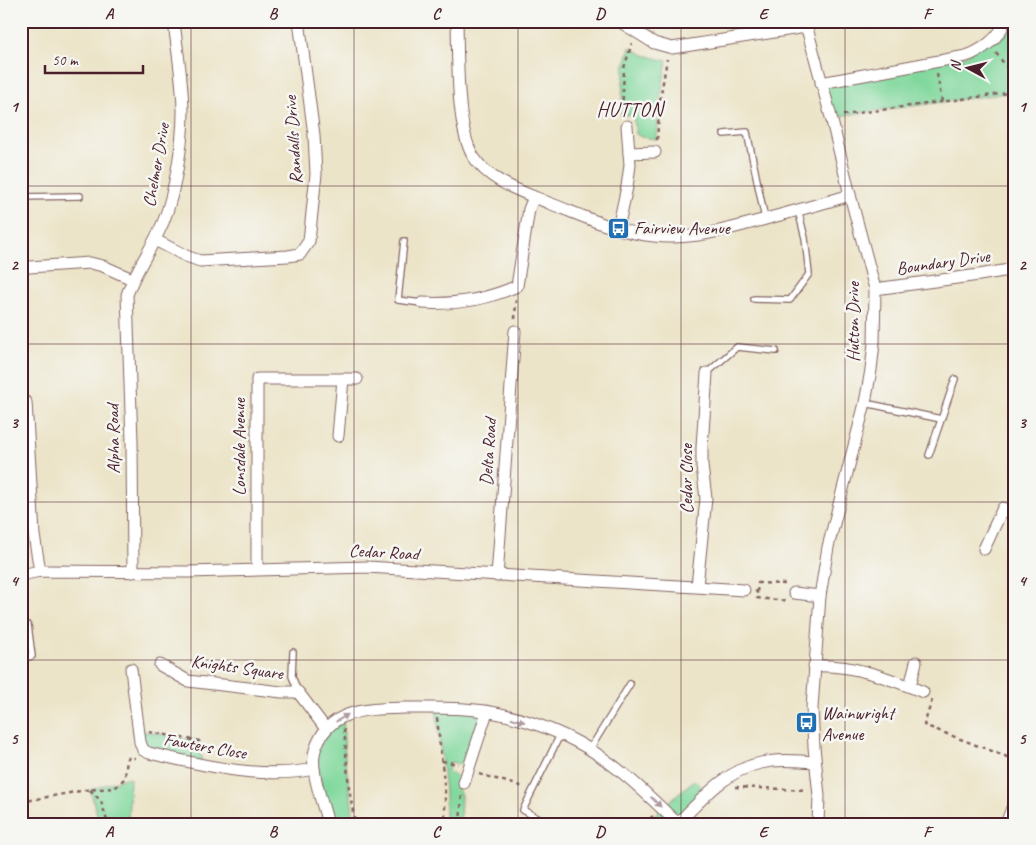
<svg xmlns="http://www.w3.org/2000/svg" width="1036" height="845" font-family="Caveat,sans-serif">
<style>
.green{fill:#81d89d;stroke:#667c64}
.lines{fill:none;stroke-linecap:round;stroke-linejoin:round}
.service-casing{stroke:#836462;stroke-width:8}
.minor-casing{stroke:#836462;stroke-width:13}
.path{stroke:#836462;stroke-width:2.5;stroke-dasharray:4 4;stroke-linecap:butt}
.service{stroke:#fff;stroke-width:5.5}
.minor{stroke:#fff;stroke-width:11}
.oneway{fill:#ae9aa0}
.grid{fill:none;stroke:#4a1f2b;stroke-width:1;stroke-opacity:0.55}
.labels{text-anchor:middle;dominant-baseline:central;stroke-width:5;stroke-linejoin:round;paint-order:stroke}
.street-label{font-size:18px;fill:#4a1f2b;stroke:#f6f6f2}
.poi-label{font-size:18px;fill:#4a1f2b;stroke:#f6f6f2;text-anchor:start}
.quarter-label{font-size:20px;letter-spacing:1px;fill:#4a1f2b;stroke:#f6f6f2}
.neatline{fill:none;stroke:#4a1f2b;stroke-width:2}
.grid-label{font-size:16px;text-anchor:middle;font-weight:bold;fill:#4a1f2b}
</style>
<rect width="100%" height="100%" fill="#f6f6f2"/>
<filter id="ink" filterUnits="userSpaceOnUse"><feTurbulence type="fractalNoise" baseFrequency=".02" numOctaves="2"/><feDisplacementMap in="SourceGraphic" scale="10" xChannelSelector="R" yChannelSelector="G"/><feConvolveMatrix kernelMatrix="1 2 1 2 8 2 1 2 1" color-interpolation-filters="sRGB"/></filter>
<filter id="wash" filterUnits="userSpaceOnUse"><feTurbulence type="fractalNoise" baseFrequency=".0096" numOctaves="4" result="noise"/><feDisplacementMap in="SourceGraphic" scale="20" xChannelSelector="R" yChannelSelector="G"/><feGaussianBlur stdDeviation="1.12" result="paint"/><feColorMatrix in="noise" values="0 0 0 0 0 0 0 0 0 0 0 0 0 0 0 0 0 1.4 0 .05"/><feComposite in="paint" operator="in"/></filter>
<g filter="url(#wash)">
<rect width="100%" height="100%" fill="#ece4c8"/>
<g class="green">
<polygon points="1004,25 1015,30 1015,92 831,117 821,83 966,56"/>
<polygon points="630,47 644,55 667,61 660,100 657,139 641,137 636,134 633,115 621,115 624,68"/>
<polygon points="436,707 487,712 470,766 450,762 448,772 457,776 457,788 461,795 460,824 445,824 445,792"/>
<polygon points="343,716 345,760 355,824 328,824 315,749"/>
<polygon points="138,730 199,741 202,764 149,753"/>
<polygon points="125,778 130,778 128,824 101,824 99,821 90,790"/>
<polygon points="694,780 708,794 677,824 644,824"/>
</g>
</g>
<g filter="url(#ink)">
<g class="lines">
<defs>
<g id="service">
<polyline points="724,134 747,132 765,219"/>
<polyline points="21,197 80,196"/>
<polyline points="404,241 398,300 422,303"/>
<polyline points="754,299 790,300 809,274 805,238 798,210"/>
<polyline points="707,373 737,347 776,351"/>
<polyline points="865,403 941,419"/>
<polyline points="929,455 955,379"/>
<polyline points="293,652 292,676 298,692"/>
<polyline points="21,659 32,656 28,625"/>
<polyline points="590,749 630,684"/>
<polyline points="541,820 523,810 560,735"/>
</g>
<g id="minor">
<path d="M457,21c1,35 -1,107 16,135 16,26 50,36 76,47 34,13 69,30 105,33 38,4 72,-6 108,-16 29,-8 59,-16 88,-25"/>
<polyline points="619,21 654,43 672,48 806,27"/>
<polyline points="805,21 831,117 850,195 875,289 874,343 871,370 865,403 828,547 820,596 812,708 814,747 819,796 818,824"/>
<path d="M821,83l145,-27c15,-5 34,-18 39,-35"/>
<polyline points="629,153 655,152"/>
<polyline points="618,228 627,187 630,165 627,126"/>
<polyline points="155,240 186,256 200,261 288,256 300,254 309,241 316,174 314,135 299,21"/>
<polyline points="29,267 90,263 103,266 132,279"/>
<polyline points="875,289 979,275 1015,269"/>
<path d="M422,303c34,2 64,-3 95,-17l12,-77 5,-12"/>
<polyline points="26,402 34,535 40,571"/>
<polyline points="338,436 343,379"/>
<polyline points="984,549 1003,508 1015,514"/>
<polyline points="257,569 257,379 357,379"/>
<path d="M133,572l-1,-130 -5,-147c9,-27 27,-49 37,-75 11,-28 19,-78 19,-108 0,-30 -6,-61 -9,-91"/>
<polyline points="21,575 40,571 188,572 367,567 744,590"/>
<polyline points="497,576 515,331"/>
<polyline points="697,586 706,498 702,466 702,447 707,373"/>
<polyline points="794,593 820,596"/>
<polyline points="160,665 188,681 282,692 298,692 326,729"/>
<path d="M814,666c38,-2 75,12 109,26"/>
<path d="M131,669l9,73 3,8 6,3c53,12 111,27 165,16"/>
<polyline points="910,686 916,662"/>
<polyline points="464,783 487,712"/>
<path d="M328,824c-5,-21 -19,-54 -13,-74 13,-42 53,-41 89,-42 24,0 48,-1 72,2 32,3 73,17 101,32 39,21 69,51 100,81"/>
<path d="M677,824c24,-24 49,-54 84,-61 18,-4 36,-2 54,-1"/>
<polyline points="1006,824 1015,800"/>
</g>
</defs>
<use href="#service" class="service-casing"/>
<use href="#minor" class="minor-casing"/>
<g class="path">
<polyline points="996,53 1015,78"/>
<polyline points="937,74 942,102"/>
<polyline points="843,115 1015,92"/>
<polyline points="622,116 624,68 632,43"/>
<polyline points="657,140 660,100 667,59"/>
<polyline points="515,319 516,300"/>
<polyline points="755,591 757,592 757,598 785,601"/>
<polyline points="757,592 758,583 786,584"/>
<polyline points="932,700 924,725 1015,760"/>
<polyline points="437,718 445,792 445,824"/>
<polyline points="344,729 349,788 355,824"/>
<polyline points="149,732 199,741 201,752"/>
<polyline points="442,761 458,764"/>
<polyline points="479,774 524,787"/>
<polyline points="735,787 807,790"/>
<polyline points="90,790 101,801 108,824"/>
<polyline points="21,802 85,790 115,788 125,778 127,758 135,758"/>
<polyline points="460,824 462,793"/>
<polyline points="644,824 653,816"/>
</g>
<use href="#service" class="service"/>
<use href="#minor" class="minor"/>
</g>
<defs><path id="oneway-solid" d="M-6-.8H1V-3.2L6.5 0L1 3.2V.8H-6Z" transform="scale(1.25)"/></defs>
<g class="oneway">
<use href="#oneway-solid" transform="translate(342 718) rotate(-31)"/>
<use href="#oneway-solid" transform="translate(518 720) rotate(18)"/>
<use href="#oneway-solid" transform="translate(656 802) rotate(44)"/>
</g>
</g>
<path class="grid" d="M191,21v803M354,21v803M518,21v803M681,21v803M845,21v803M21,186h994M21,344h994M21,502h994M21,660h994"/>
<defs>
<symbol id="bus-square" viewBox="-11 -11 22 22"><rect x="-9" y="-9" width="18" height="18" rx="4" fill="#1f6fb2" stroke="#f6f6f2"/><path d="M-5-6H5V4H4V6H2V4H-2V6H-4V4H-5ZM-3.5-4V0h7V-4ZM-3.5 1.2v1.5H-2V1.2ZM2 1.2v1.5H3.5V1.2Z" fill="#fff"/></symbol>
</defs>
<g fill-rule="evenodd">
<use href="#bus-square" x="606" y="216" width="25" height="25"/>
<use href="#bus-square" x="794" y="710" width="25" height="25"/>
</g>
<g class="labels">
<g class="street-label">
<text transform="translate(293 140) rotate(-94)">Randalls Drive</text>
<text transform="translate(156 165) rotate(-80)">Chelmer Drive</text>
<text transform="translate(943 262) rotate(-8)">Boundary Drive</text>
<text transform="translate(853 322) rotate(-90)">Hutton Drive</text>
<text transform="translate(113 439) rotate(-91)">Alpha Road</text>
<text transform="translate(239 447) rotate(-90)">Lonsdale Avenue</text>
<text transform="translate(488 452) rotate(-86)">Delta Road</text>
<text transform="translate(686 479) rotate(-90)">Cedar Close</text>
<text transform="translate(384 552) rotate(3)">Cedar Road</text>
<text transform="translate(237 667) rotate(8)">Knights Square</text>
<text transform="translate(205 746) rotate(10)">Fawters Close</text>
</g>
<g class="poi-label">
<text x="634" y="228">Fairview Avenue</text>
<text x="822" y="713">Wainwright<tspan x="822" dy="21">Avenue</tspan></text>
</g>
<g class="quarter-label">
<text x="630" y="109">HUTTON</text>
</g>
</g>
<rect width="1036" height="845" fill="none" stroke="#f6f6f2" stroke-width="55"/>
<g transform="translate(968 68) rotate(277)" stroke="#f6f6f2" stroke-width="4" paint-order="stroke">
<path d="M0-4L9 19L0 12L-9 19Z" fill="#4a1f2b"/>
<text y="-8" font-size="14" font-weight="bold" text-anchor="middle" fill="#4a1f2b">N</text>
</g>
<path d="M45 65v8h98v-8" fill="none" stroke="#4a1f2b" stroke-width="2.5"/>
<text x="52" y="65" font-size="15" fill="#4a1f2b" stroke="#f6f6f2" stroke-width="4" paint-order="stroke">50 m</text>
<rect x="28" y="28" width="980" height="790" class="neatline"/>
<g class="grid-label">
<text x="109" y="19">A</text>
<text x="273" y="19">B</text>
<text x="436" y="19">C</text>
<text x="600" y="19">D</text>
<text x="763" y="19">E</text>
<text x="927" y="19">F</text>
<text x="14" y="112">1</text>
<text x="1022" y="112">1</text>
<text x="14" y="270">2</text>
<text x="1022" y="270">2</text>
<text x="14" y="428">3</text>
<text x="1022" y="428">3</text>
<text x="14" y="586">4</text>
<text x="1022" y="586">4</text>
<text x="14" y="744">5</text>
<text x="1022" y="744">5</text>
<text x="109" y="837">A</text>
<text x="273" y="837">B</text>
<text x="436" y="837">C</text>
<text x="600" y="837">D</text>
<text x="763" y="837">E</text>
<text x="927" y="837">F</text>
</g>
</svg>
